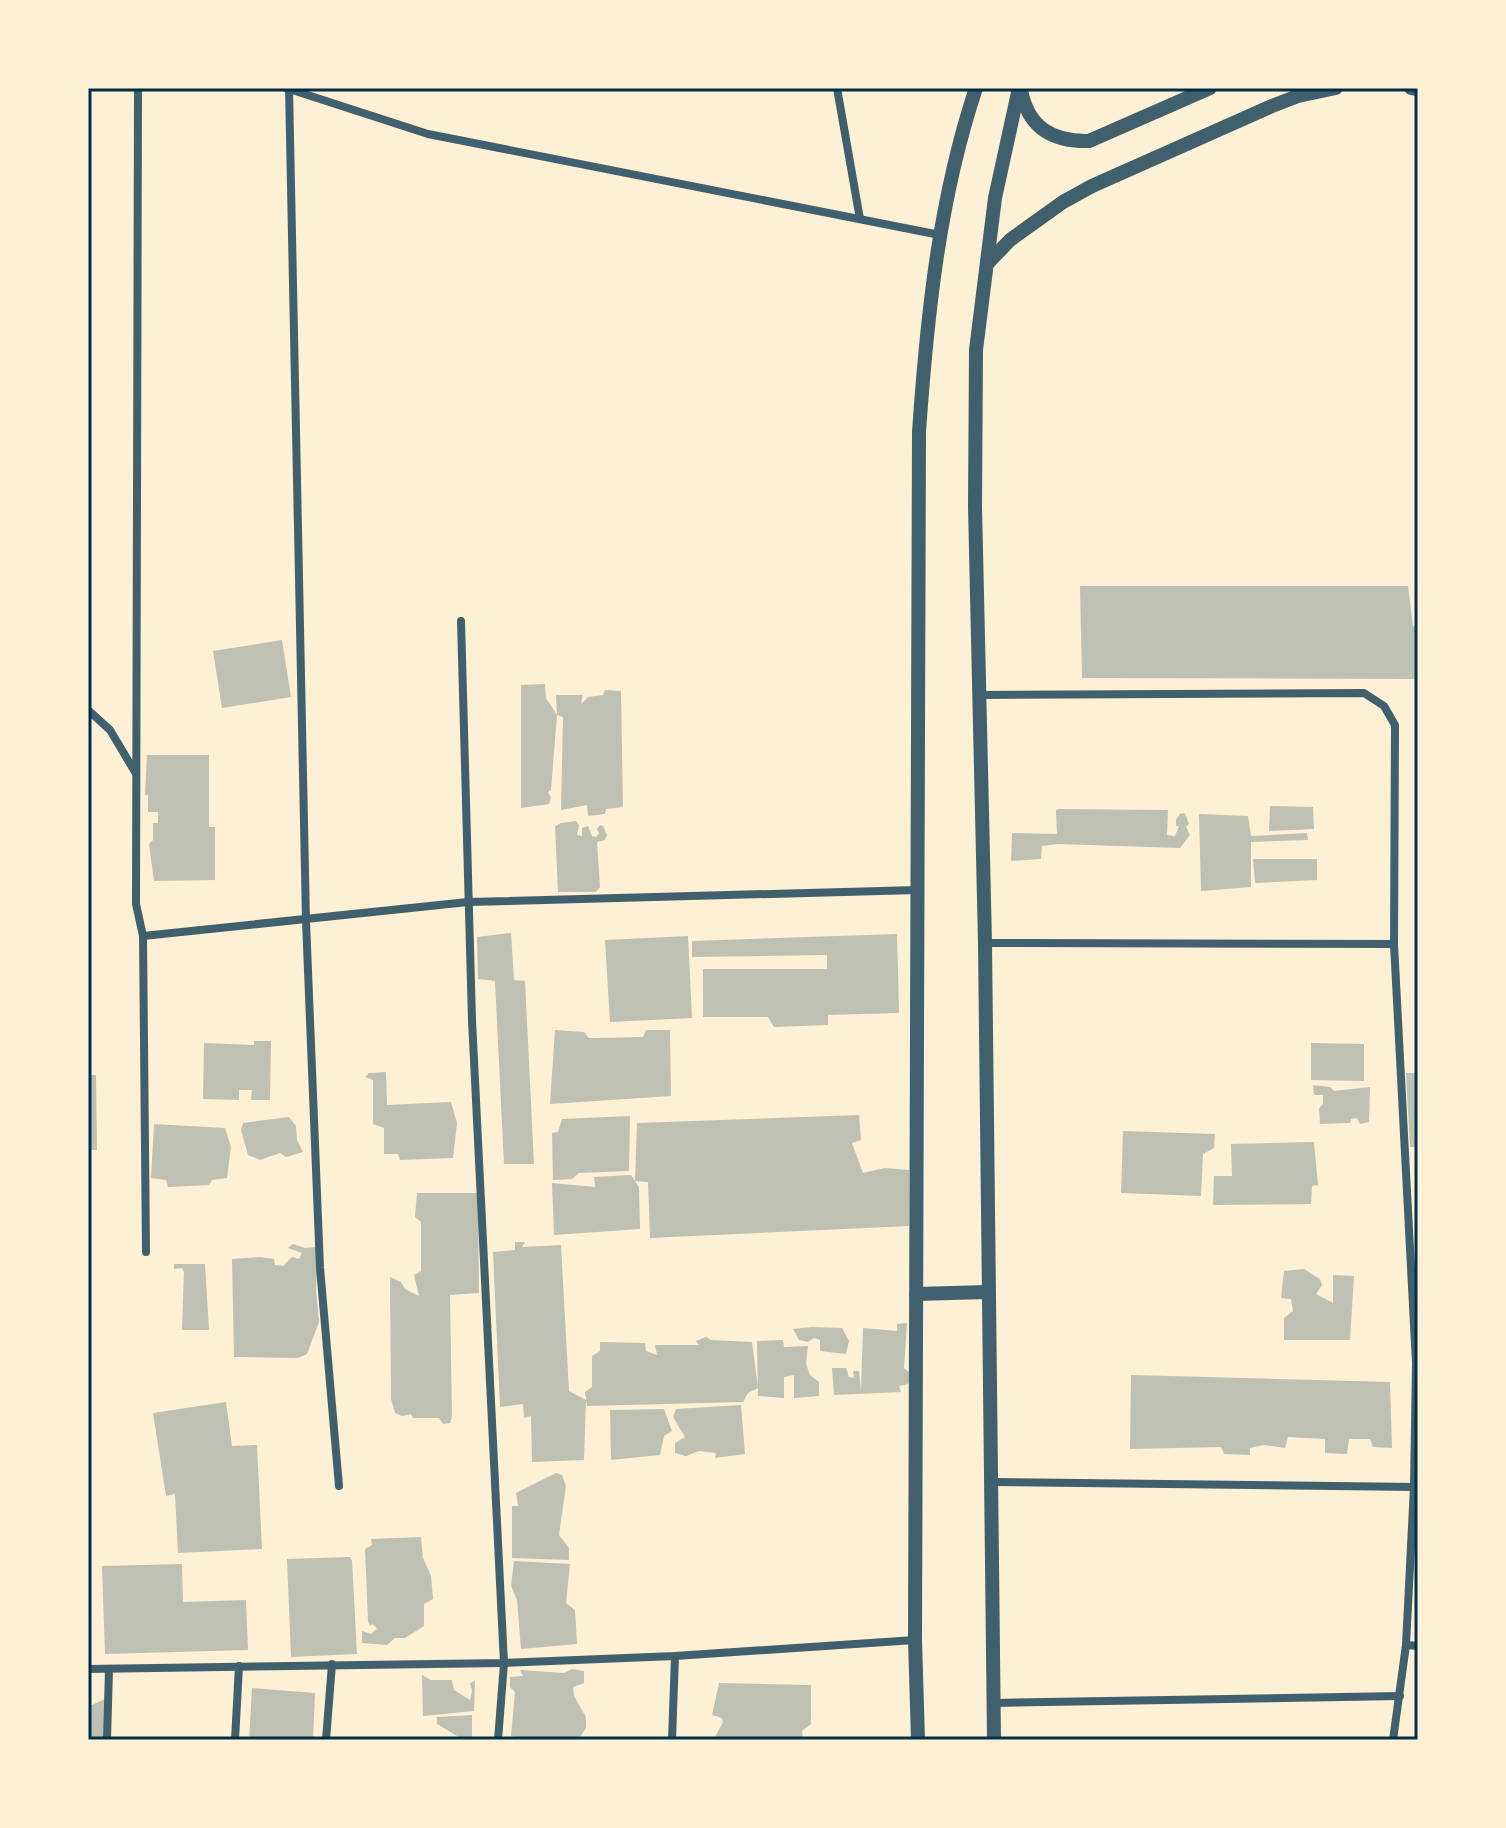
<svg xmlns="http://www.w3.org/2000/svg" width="1506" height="1828" font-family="Raleway,sans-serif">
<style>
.building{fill:#bec0b2}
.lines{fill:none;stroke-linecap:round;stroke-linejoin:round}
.minor{stroke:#3f606c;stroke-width:8}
.tertiary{stroke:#3f606c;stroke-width:14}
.neatline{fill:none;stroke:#003049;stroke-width:3}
</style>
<rect width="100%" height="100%" fill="#fdf0d5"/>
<g class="building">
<polygon points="1080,586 1408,586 1413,626 1418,627 1418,679 1082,678"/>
<polygon points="282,640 291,697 222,708 213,651"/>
<polygon points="545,684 546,698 557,715 556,695 583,695 581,704 588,697 603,695 605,690 621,691 623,807 606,809 605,814 588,816 587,805 561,810 563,717 557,715 551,790 548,792 551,798 549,804 521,808 521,685"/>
<polygon points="147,755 209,755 209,827 215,827 215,880 154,881 149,844 153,840 153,823 158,823 158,812 148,812 148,795 145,795"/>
<polygon points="1270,806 1313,807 1314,829 1269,831"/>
<polygon points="1059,809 1168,810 1167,835 1175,836 1179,826 1176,826 1176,820 1180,814 1185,813 1189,824 1186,827 1190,835 1180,848 1058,844 1042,846 1041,859 1011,861 1012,833 1057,834 1056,810"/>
<polygon points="1199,814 1248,816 1251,836 1307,833 1308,840 1251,842 1251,887 1201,891"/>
<polygon points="576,821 579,825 577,835 582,836 582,828 588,826 592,836 596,837 599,833 597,829 600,825 603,826 607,835 605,840 597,842 600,887 596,892 558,892 555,826 561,823"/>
<polygon points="1253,859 1317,859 1317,880 1255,883"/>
<polygon points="511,933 514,980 525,981 534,1164 504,1164 495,981 478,979 477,937"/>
<polygon points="897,934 899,1013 828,1015 828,1025 774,1027 768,1017 703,1017 703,969 827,969 827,955 692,957 692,941"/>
<polygon points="688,936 692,1018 610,1022 605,940"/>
<polygon points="555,1030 584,1032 589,1038 597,1038 643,1037 646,1030 670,1030 671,1096 550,1104"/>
<polygon points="254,1041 271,1041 270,1100 251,1100 252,1090 239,1090 239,1100 203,1099 204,1043 254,1045"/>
<polygon points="1311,1043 1364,1044 1364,1081 1311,1080"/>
<polygon points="386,1072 387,1105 451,1102 457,1123 453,1158 400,1160 398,1154 384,1154 384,1128 373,1124 373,1080 365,1077 369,1073"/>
<polygon points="1406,1073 1418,1073 1418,1147 1410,1147"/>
<polygon points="88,1075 96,1075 97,1150 88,1150"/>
<polygon points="1313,1085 1330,1087 1334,1091 1370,1087 1369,1122 1360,1124 1357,1118 1351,1119 1350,1123 1320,1124 1319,1109 1323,1104 1323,1095 1314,1095"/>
<polygon points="859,1115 861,1140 852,1143 863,1173 885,1168 909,1170 909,1226 650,1238 648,1182 635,1181 639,1187 640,1229 554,1235 552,1183 595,1187 594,1177 631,1175 635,1181 637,1123"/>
<polygon points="630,1116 629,1171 579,1173 572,1179 553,1180 552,1133 558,1132 562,1119"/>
<polygon points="289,1117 296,1126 297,1140 303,1152 286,1157 280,1153 260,1160 248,1155 241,1130 243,1123"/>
<polygon points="154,1124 225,1128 231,1147 227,1178 212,1180 209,1185 168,1187 166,1180 151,1178"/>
<polygon points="1123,1131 1215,1134 1214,1148 1203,1154 1201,1196 1121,1193"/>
<polygon points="1314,1142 1318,1185 1312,1186 1311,1204 1213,1205 1214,1176 1232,1176 1231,1144"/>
<polygon points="417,1193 478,1193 479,1293 450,1295 452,1416 450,1423 443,1424 439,1418 413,1418 411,1414 402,1416 395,1413 391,1399 390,1277 401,1282 405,1289 419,1296 414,1275 421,1271 421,1222 415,1217"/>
<polygon points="515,1242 525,1242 522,1247 561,1245 569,1391 586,1400 584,1460 532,1462 531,1416 524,1418 523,1404 500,1407 493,1252 515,1250"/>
<polygon points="293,1244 305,1248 318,1247 316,1290 319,1322 307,1354 298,1358 234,1357 232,1259 260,1257 274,1259 275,1265 283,1266 292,1257 299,1259 302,1253 288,1248"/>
<polygon points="174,1264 205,1264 209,1330 182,1330 184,1272 182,1268 174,1269"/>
<polygon points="1304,1269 1320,1279 1322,1285 1316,1294 1333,1303 1333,1275 1354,1276 1350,1340 1284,1340 1284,1318 1293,1311 1291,1299 1281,1298 1284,1271"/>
<polygon points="907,1323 904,1368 913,1376 908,1384 899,1386 901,1392 834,1395 832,1368 846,1368 849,1377 854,1378 853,1371 859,1371 861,1391 863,1328 897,1331 897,1324"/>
<polygon points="812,1327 842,1328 849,1341 846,1354 820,1351 820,1340 814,1338 808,1342 799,1340 793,1329"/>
<polygon points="706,1337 711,1340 752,1342 758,1388 748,1393 743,1402 587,1406 585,1392 592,1387 592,1356 600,1351 600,1342 645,1343 646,1351 657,1355 655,1345 699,1345 696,1341"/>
<polygon points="783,1340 784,1347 808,1346 806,1364 810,1375 819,1382 819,1396 794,1398 794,1375 784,1377 784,1398 758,1396 757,1341"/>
<polygon points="1131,1375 1390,1382 1392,1448 1373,1447 1370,1439 1349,1439 1347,1454 1325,1453 1325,1439 1288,1437 1285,1448 1264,1445 1250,1448 1250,1455 1224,1454 1221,1447 1130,1449"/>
<polygon points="226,1402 232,1446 257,1445 262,1549 178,1553 175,1494 166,1496 153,1413"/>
<polygon points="741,1405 745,1454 715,1458 716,1453 699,1451 686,1456 675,1453 675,1443 685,1437 673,1417 676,1409"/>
<polygon points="664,1409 672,1431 664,1436 660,1455 611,1460 610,1410"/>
<polygon points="556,1473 562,1475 566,1486 559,1535 569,1548 569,1560 512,1558 512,1506 518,1506 516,1493"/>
<polygon points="421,1537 423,1558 431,1576 433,1599 424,1604 424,1626 405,1638 395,1638 387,1645 362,1643 362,1631 371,1634 377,1629 373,1624 370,1626 368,1621 365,1549 372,1545 371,1539"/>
<polygon points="350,1557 352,1561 357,1654 291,1657 287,1559"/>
<polygon points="514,1561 570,1564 566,1603 575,1610 577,1644 521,1649 517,1600 511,1586"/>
<polygon points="182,1564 183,1602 246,1600 248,1650 105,1654 102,1566"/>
<polygon points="572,1669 584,1671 584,1683 573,1687 574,1696 586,1717 586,1728 580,1737 530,1740 511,1736 515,1692 510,1687 510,1677 523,1676 520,1670 564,1673"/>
<polygon points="422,1675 431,1680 452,1680 454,1690 470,1700 472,1691 470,1683 475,1681 474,1711 423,1716"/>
<polygon points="719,1683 811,1685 811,1724 802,1731 803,1740 714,1739 723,1722 722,1718 712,1715"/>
<polygon points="252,1688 315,1693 313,1740 249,1740"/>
<polygon points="109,1697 107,1740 88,1740 88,1707"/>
<polygon points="472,1715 472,1740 464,1740 437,1724 437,1717"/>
</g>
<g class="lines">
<g class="minor">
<polyline points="138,88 136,904 143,936 468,902 917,890"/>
<polyline points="286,88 428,134 940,235"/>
<polyline points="289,88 306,921 320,1268 339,1486"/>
<polyline points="837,88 860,219"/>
<polyline points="461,621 472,1020 504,1663 498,1740"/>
<polyline points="979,695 1364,693 1384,706 1395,725 1394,944 1416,1363 1414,1487 1406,1645 1393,1740"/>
<polyline points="88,710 110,730 135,772"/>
<polyline points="143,936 146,1252"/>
<polyline points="985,943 1394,944"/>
<polyline points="990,1482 1417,1487"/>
<polyline points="1406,1645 1418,1646"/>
<polyline points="88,1669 504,1663 675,1656 915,1640"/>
<polyline points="994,1703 1400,1696"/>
<polyline points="107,1740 109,1669"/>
<polyline points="235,1740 239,1666"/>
<polyline points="326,1740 332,1664"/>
<polyline points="672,1740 675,1656"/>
</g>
<g class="tertiary">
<polyline points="1411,88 1418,89"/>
<path d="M1021,90c7,37 31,52 68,51l121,-53"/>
<polyline points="987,264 1010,240 1063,202 1092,186 1272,106 1298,96 1336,88"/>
<polyline points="916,1294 987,1292"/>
<path d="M918,1740l-3,-100 4,-1208c8,-116 20,-233 57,-344"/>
<polyline points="994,1740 985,943 975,507 976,350 995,198 1019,88"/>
</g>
</g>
<rect width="1506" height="1828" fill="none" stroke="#fdf0d5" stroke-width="180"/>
<rect x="90" y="90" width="1326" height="1648" class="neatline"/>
</svg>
